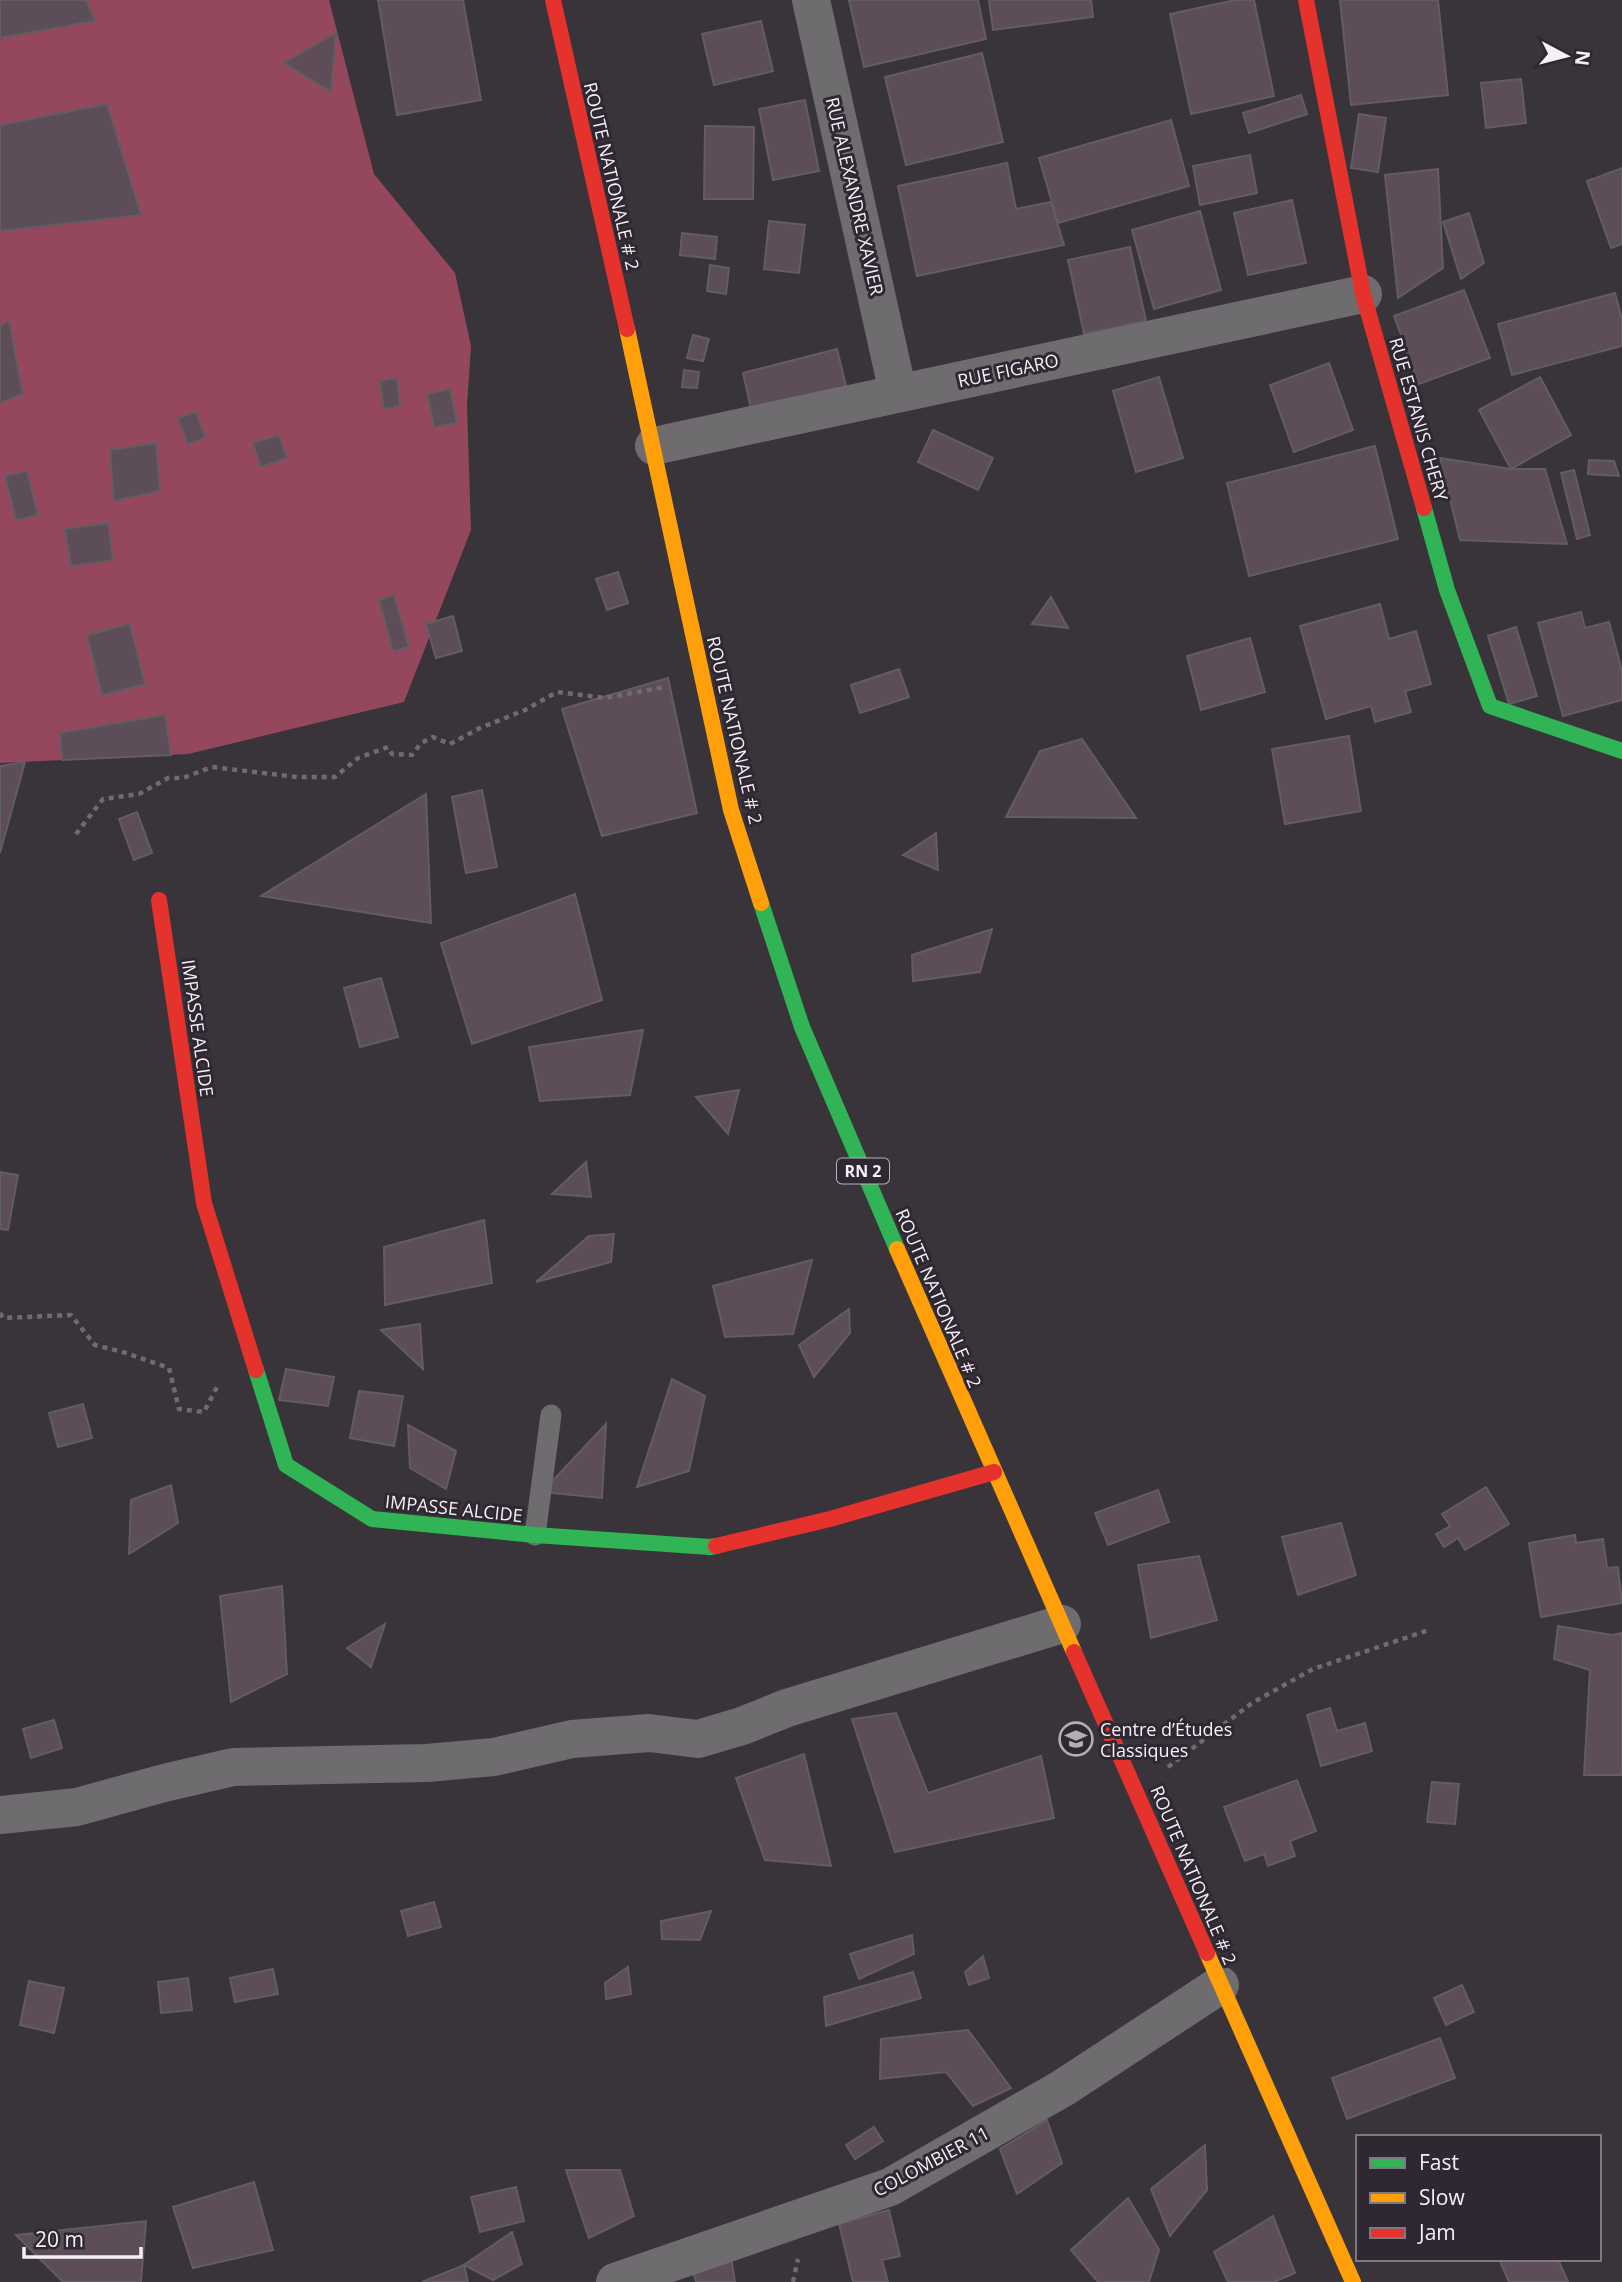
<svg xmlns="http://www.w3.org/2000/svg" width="1622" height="2282" font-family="'Open Sans',sans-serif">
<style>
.forest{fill:#95485d}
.building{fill:#5c4d59;stroke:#615d60;stroke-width:2}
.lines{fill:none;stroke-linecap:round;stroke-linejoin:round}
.path{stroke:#6f6c71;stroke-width:4.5;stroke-dasharray:5 5;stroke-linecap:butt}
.lane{stroke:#6f6c70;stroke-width:21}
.street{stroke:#6f6c70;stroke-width:38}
.fast{stroke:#30b455;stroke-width:16}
.slow{stroke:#ff9f0a;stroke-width:16}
.jam{stroke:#e5322d;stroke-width:16}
.labels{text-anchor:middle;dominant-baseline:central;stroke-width:6;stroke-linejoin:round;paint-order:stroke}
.shield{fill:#2f2832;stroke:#b9b4bb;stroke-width:2}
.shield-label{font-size:16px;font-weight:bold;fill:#f4f0f6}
.street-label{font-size:18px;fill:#f4f0f6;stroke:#2f2832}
.poi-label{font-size:18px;fill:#f4f0f6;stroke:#2f2832;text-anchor:start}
</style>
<rect width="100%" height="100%" fill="#38343a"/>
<polygon class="forest" points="0,0 329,0 374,174 455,273 471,346 467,406 471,530 404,702 188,754 0,763"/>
<g class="building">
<polygon points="0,0 86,0 95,21 0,38"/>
<polygon points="378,0 463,0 481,100 397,115"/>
<polygon points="849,0 978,0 986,39 864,67"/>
<polygon points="989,0 1091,0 1093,17 993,30"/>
<polygon points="1235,0 1254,0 1274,96 1191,114 1170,14"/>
<polygon points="1340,0 1438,0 1448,95 1351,105"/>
<polygon points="761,21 773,71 714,85 702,34"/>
<polygon points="336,33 331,92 284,63"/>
<polygon points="982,53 1003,142 906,165 885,77"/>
<polygon points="1521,79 1526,123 1486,128 1481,83"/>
<polygon points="1301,95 1307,114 1249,133 1243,113"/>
<polygon points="805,100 819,171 773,180 759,109"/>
<polygon points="107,104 141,215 0,231 0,125"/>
<polygon points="1359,114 1386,118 1378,172 1351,168"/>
<polygon points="1171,120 1189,186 1058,223 1039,158"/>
<polygon points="705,126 754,127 753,199 704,199"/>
<polygon points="1250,155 1257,193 1200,205 1193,166"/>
<polygon points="1007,163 1016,209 1051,202 1064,245 917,276 898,186"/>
<polygon points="1622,168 1622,244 1611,248 1587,181"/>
<polygon points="1438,169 1443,268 1398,298 1385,175"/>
<polygon points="1292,200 1306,263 1248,275 1234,213"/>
<polygon points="1200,211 1221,290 1154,309 1132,230"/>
<polygon points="1469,213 1484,263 1461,279 1443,222"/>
<polygon points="769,221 805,225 799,273 764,269"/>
<polygon points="682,233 717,237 715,259 680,255"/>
<polygon points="1130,247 1146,321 1084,334 1068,260"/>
<polygon points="710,265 729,268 726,294 707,291"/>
<polygon points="1464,290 1490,358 1419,384 1394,316"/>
<polygon points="1615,293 1622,319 1622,346 1512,375 1498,324"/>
<polygon points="9,321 23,394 0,403 0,326"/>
<polygon points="693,335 709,339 703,361 687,358"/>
<polygon points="837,349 848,394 753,418 743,373"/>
<polygon points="1329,363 1353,430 1294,452 1270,385"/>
<polygon points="684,370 699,372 697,388 682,387"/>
<polygon points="1159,377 1183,458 1136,472 1113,391"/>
<polygon points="1540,377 1571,435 1511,469 1479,410"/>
<polygon points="397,378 400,406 384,409 380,381"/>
<polygon points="450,389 457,423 434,427 427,394"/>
<polygon points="196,412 205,438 188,444 178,418"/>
<polygon points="933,430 993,458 978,490 918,462"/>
<polygon points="279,435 287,458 261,467 253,443"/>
<polygon points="156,443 160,491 114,501 110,450"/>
<polygon points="1375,446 1398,539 1249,576 1227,483"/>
<polygon points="1440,458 1511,469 1545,469 1567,544 1460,540"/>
<polygon points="1589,460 1614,461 1619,476 1588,474"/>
<polygon points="1574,470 1590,535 1577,539 1561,473"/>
<polygon points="27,471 38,515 16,520 5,476"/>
<polygon points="108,523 113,560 71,566 65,529"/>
<polygon points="618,572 628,603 607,610 596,579"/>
<polygon points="394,595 409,647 393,651 379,600"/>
<polygon points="1051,597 1068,628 1032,624"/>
<polygon points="1380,604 1389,639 1416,631 1431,684 1405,691 1411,712 1375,722 1371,706 1326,719 1300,626"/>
<polygon points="1581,612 1585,628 1609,622 1622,671 1622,700 1563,716 1538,623"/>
<polygon points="453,616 462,651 436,658 426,624"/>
<polygon points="130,624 145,684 102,695 87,635"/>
<polygon points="1516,627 1537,696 1509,704 1488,636"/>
<polygon points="1250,638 1265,692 1201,710 1187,656"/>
<polygon points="899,669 909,697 860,713 851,685"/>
<polygon points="668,678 697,813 602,836 562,709"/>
<polygon points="165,715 171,755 62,760 60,733"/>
<polygon points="1349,736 1361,811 1285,824 1272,749"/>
<polygon points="1082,739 1136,818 1006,817 1040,751"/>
<polygon points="25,762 0,853 0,766"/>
<polygon points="482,790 497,867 466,873 452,797"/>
<polygon points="426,794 431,923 261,896"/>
<polygon points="137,812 152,853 134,860 119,819"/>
<polygon points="936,833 938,870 903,855"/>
<polygon points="575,894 602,1000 472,1044 441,943"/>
<polygon points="992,929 980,972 913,981 912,955"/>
<polygon points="381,978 398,1037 360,1047 344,988"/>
<polygon points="643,1030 630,1095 540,1101 529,1047"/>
<polygon points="739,1090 728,1134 696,1097"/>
<polygon points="586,1162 591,1197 552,1194"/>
<polygon points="0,1172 18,1175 8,1230 0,1229"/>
<polygon points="484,1220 492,1283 385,1305 384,1247"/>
<polygon points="614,1234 611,1262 536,1282 589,1236"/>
<polygon points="812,1260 793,1334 725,1337 713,1286"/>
<polygon points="849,1309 850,1333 814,1377 799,1345"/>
<polygon points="420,1324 423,1369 381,1330"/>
<polygon points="286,1369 334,1377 328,1406 279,1400"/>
<polygon points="672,1379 705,1396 689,1471 637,1487"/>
<polygon points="359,1391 403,1396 394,1446 350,1438"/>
<polygon points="83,1404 92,1438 58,1447 49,1413"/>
<polygon points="606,1424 602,1498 542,1492"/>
<polygon points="408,1425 456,1451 446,1489 410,1468"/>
<polygon points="171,1485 178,1523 129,1554 131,1500"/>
<polygon points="1486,1487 1509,1524 1465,1550 1458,1538 1444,1547 1436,1534 1450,1526 1442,1514"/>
<polygon points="1158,1490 1169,1522 1108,1545 1095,1513"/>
<polygon points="1341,1523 1356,1575 1298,1595 1282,1537"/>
<polygon points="1575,1535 1576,1543 1603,1539 1607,1568 1618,1567 1622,1603 1541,1617 1529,1543"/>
<polygon points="1199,1556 1217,1620 1151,1638 1138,1565"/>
<polygon points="282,1586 287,1674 231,1702 220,1596"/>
<polygon points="385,1624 371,1667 347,1648"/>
<polygon points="1558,1626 1612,1635 1622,1633 1622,1775 1584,1775 1590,1670 1554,1659"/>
<polygon points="1330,1708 1337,1731 1365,1723 1372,1751 1321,1766 1307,1715"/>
<polygon points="896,1713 928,1793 1041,1756 1054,1818 895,1852 852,1719"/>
<polygon points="54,1720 62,1748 31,1758 23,1729"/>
<polygon points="804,1754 831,1866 765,1860 736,1778"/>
<polygon points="1297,1780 1316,1831 1290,1841 1295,1856 1268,1866 1264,1854 1245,1861 1224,1807"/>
<polygon points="1432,1782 1459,1784 1455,1824 1427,1822"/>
<polygon points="434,1902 441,1927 408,1936 401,1911"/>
<polygon points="711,1911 700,1940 662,1939 661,1921"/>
<polygon points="912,1935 914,1954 859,1979 850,1954"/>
<polygon points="983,1956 989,1978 969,1985 965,1972"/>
<polygon points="628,1967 631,1994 606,1999 605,1983"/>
<polygon points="273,1969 278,1994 235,2002 230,1978"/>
<polygon points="913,1972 921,1998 826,2026 824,1997"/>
<polygon points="188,1978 192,2010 161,2013 158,1982"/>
<polygon points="29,1981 64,1988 54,2033 20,2025"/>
<polygon points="1462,1985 1474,2012 1446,2025 1434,1998"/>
<polygon points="968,2030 1011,2088 973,2106 946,2072 880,2079 881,2039"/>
<polygon points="1440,2038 1455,2078 1347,2119 1332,2078"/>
<polygon points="1047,2120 1062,2163 1017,2194 1000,2149"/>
<polygon points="874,2127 883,2141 855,2159 846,2145"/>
<polygon points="1205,2145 1207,2190 1170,2236 1151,2189"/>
<polygon points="566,2170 620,2170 634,2216 589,2238"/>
<polygon points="254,2182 273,2250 193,2268 173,2207"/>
<polygon points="516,2187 524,2221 480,2232 471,2197"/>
<polygon points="1128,2198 1159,2250 1149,2282 1098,2282 1071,2250"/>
<polygon points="889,2210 900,2256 882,2260 888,2282 853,2282 839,2224"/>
<polygon points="1273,2216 1295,2273 1274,2282 1228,2282 1214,2252"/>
<polygon points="146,2221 141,2282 63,2282 16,2235"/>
<polygon points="512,2232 522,2264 493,2280 464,2265"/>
<polygon points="731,2257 735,2282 696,2282 691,2264"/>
<polygon points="1499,2259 1558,2259 1568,2282 1509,2282"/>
<polygon points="464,2265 468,2282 422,2282"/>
</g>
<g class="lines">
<g class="path">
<polyline points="76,834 103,799 139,794 168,778 183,778 212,767 297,777 335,777 358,758 388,747 392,754 412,755 421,743 433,737 450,744 480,728 525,710 557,692 605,698 665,687"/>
<polyline points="0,1313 3,1318 71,1315 95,1345 126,1353 169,1368 179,1409 204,1412 217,1387 221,1386"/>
<polyline points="1168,1767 1252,1703 1313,1669 1429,1630"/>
<polyline points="793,2282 798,2259"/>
</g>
<polyline class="lane" points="535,1535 551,1415"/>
<g class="street">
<polyline points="811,0 898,393"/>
<polyline points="654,446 1363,294"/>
<polyline points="0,1815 77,1807 164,1783 233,1767 427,1763 494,1757 572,1739 649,1733 698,1739 742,1726 787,1708 1062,1624"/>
<polyline points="615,2282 890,2187 1063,2088 1220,1985"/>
</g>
<g class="fast">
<polyline points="1424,508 1447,590 1490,706 1622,751"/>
<polyline points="761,903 802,1027 897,1249"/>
<polyline points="256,1370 286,1465 372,1519 535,1535 710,1547 716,1546"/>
</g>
<g class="slow">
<polyline points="627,329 731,810 761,903"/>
<polyline points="897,1249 1074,1652"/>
<polyline points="1207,1953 1353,2282"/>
</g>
<g class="jam">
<polyline points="553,0 627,329"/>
<polyline points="1306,0 1363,294 1424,508"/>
<polyline points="159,900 204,1203 256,1370"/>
<polyline points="716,1546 830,1519 994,1472"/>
<polyline points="1074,1652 1207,1953"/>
</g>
</g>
<defs>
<symbol id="school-ring" viewBox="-11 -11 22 22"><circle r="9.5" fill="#2f2832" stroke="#b2aeb4" stroke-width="1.5"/><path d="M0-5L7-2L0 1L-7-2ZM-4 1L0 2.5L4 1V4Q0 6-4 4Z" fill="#b2aeb4"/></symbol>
</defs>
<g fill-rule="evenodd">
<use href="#school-ring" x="1057" y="1720" width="38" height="38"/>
</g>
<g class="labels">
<rect class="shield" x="837" y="1158.5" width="52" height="25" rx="5"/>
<g class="shield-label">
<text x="863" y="1171">RN 2</text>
</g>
<g class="street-label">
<text transform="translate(612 176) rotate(77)">ROUTE NATIONALE # 2</text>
<text transform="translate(855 196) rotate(77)">RUE ALEXANDRE XAVIER</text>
<text transform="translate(1008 370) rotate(-12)">RUE FIGARO</text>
<text transform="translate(1419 419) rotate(74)">RUE ESTANIS CHERY</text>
<text transform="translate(735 730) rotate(77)">ROUTE NATIONALE # 2</text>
<text transform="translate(198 1028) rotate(82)">IMPASSE ALCIDE</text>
<text transform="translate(939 1298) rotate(67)">ROUTE NATIONALE # 2</text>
<text transform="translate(454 1508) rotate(6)">IMPASSE ALCIDE</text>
<text transform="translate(1194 1875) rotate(67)">ROUTE NATIONALE # 2</text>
<text transform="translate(931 2161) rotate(-28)">COLOMBIER 11</text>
</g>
<g class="poi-label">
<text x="1100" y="1729">Centre d’Études<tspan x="1100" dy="21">Classiques</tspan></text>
</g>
</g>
<rect x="1356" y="2135" width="245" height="126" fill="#2f2832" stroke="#7e7880" stroke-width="2"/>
<rect x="1370" y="2158" width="35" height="10" fill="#30b455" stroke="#7e7880" stroke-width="2"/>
<text x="1419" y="2170" font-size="21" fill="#f4f0f6">Fast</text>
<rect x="1370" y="2193" width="35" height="10" fill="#ff9f0a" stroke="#7e7880" stroke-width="2"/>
<text x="1419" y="2205" font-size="21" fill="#f4f0f6">Slow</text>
<rect x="1370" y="2228" width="35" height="10" fill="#e5322d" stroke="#7e7880" stroke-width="2"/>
<text x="1419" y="2240" font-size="21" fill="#f4f0f6">Jam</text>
<g transform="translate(1566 56) rotate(97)" stroke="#2f2832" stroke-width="5" paint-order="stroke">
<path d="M0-5L12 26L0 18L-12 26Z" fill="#f4f0f6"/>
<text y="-10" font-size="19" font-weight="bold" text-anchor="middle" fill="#f4f0f6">N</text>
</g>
<path d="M24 2247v10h117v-10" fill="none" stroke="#f4f0f6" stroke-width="3.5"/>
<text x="35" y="2247" font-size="21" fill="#f4f0f6" stroke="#2f2832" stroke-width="5" paint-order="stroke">20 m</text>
</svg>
